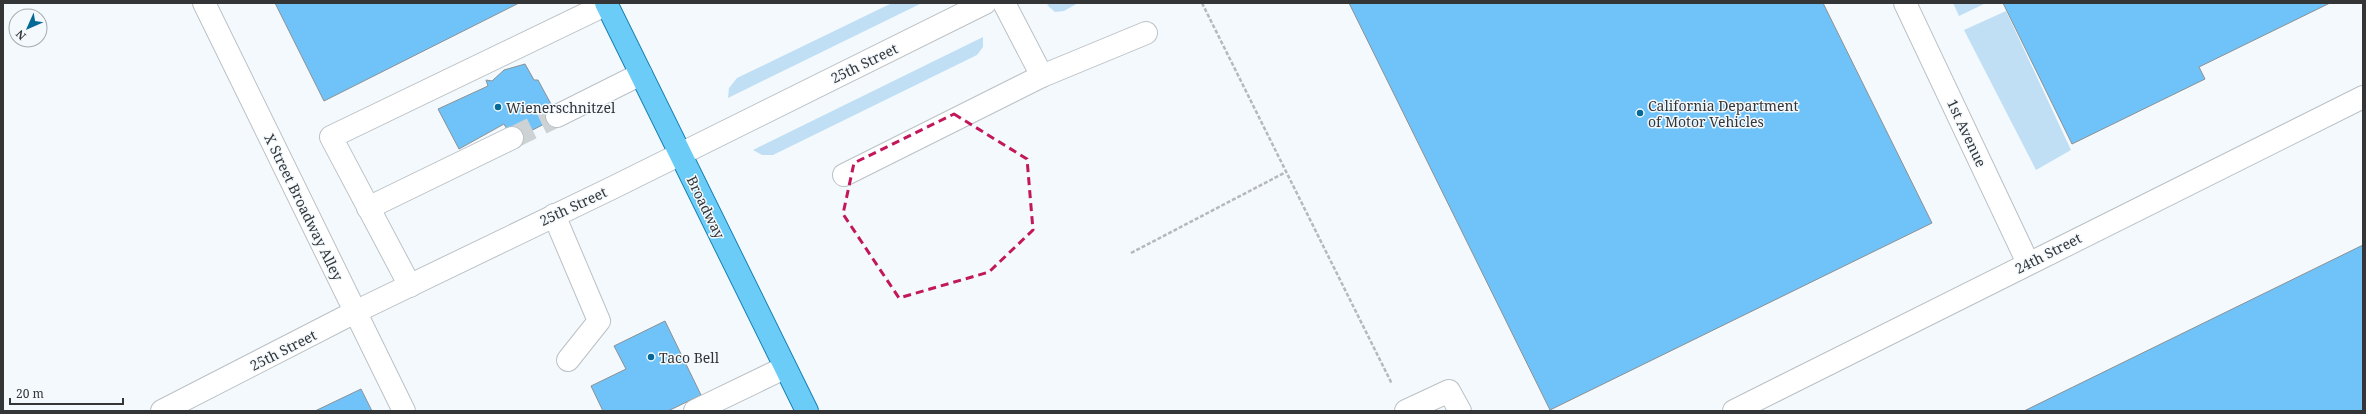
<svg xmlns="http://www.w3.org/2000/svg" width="2366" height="414" font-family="'Noto Serif',serif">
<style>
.grass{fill:#c0dff4}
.building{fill:#6fc3f9;stroke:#8b9194}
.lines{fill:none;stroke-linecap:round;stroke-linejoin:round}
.minor-tunnel{stroke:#cdd2d5;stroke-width:22;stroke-dasharray:22 11;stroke-linecap:butt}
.minor-casing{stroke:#bbc1c5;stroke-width:24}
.major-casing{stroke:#1881b1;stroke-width:24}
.path{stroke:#b5b9bd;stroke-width:2.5;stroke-dasharray:4 2;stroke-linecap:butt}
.minor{stroke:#fff;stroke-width:22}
.major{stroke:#6cccf8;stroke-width:22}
.marked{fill:none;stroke:#c2185b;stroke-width:3;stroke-dasharray:8 5;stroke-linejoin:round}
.poi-dot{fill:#056997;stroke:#f3f9fd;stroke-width:1.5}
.labels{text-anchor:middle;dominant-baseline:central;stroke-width:3;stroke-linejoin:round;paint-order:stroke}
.street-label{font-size:14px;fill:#333537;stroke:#f3f9fd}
.poi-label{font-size:14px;fill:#333537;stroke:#f3f9fd;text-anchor:start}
</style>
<rect width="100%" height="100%" fill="#f3f9fd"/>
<g class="grass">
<polygon points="892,3 922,3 728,98 729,88 737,78"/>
<polygon points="1051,3 1078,3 1064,11 1055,12 1047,5"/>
<polygon points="1953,3 1986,3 1959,16"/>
<polygon points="2006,11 2071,150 2036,170 1964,30"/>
<polygon points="983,37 983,47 977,55 773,155 762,155 753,150"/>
</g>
<g class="building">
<polygon points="275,3 519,3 324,101"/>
<polygon points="1349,3 1823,3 1932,223 1550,410"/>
<polygon points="2003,3 2330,3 2199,67 2205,79 2072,144"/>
<polygon points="525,64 534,80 538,80 558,117 513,140 504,124 459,149 438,109 488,86 486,80 492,81 504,70"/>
<polygon points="2363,245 2363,411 2024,411"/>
<polygon points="665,321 701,395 668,411 603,411 591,386 626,369 614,346"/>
<polygon points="361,389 372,411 315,411"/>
</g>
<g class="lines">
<polyline class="minor-tunnel" points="512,138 557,116"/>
<defs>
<g id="minor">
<polyline points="204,3 404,411"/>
<polyline points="1004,3 1042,76"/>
<polyline points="1905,3 2028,263"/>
<polyline points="557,116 641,74"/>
<polyline points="844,175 1042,76 1146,33"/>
<polyline points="368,208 512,138"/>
<polyline points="554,215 599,321 568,360"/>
<polyline points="410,286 331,137 607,4"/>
<polyline points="162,411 355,312 612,188 985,3"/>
<polyline points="695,411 784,368"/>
<polyline points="1406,411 1449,391 1460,411"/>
<polyline points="1734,411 2363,97"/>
</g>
<polyline id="major" points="606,3 807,411"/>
</defs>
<use href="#minor" class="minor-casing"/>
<use href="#major" class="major-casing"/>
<g class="path">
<polyline points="1202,3 1392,384"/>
<polyline points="1131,253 1286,172"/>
</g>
<use href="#minor" class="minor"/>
<use href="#major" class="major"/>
</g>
<path class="marked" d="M954,114l73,45 6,71 -44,42 -90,26 -56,-84 11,-51z"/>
<g class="poi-dot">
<circle cx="498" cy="107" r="4"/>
<circle cx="1640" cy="113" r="4"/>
<circle cx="651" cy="357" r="4"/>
</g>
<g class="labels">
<g class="street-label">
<text transform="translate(864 63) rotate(-26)">25th Street</text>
<text transform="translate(1967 133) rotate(65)">1st Avenue</text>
<text transform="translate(573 206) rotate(-25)">25th Street</text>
<text transform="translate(304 207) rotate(64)">X Street Broadway Alley</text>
<text transform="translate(706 207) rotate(64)">Broadway</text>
<text transform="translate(2048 253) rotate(-27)">24th Street</text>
<text transform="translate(283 350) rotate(-27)">25th Street</text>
</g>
<g class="poi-label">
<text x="1648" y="105">California Department<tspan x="1648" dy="16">of Motor Vehicles</tspan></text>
<text x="506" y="107">Wienerschnitzel</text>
<text x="659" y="357">Taco Bell</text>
</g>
</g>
<rect width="2366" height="414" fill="none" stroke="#333537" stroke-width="8"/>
<g transform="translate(28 28) rotate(225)"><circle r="19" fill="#f3f9fd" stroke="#a6abae"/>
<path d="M0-3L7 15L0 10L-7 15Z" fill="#056997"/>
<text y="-6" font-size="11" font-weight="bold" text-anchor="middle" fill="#333537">N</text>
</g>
<path d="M10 398v6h113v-6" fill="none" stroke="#333537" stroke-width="2"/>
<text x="16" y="398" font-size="12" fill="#333537" stroke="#f3f9fd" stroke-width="3" paint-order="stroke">20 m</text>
</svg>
